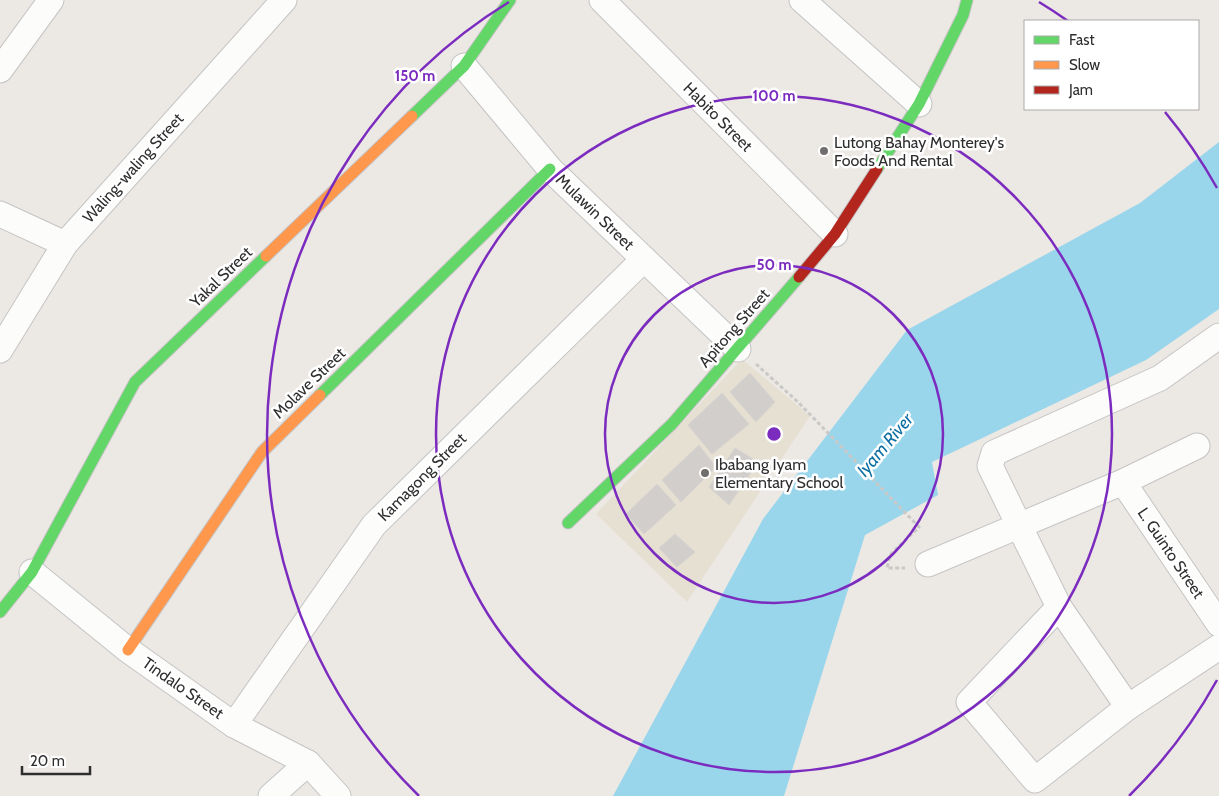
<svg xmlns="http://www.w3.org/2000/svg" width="1219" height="796" font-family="Cabin,sans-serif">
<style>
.education{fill:#e6e0d3}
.water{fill:#99d6ec}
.building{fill:#d1cecb;stroke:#d7d4d0}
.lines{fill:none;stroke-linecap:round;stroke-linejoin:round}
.street-casing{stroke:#c5c4c5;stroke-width:27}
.fast-casing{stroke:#c5c4c5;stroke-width:13}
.slow-casing{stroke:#c5c4c5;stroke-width:13}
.jam-casing{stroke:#c5c4c5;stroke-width:13}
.path{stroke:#c9c9c8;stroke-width:3;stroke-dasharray:4 2.5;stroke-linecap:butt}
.street{stroke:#fcfcfb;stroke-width:25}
.fast{stroke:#63d668;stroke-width:11}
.slow{stroke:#ff974d;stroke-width:11}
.jam{stroke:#b3261e;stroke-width:11}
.ring{fill:none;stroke:#7b2cbf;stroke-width:2.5}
.poi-dot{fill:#706f6e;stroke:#fff;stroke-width:2}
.labels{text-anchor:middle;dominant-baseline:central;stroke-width:5;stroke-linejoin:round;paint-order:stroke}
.street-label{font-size:16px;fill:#2e2e2e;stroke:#fff}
.poi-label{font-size:16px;fill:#2e2e2e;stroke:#fff;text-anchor:start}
.water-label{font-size:18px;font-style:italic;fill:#0d6fa3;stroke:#fff}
.centre{fill:#7b2cbf;stroke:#fff;stroke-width:2.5}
.ring-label{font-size:15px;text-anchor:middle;font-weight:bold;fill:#7b2cbf;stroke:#fff;stroke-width:5;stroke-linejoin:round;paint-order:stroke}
</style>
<rect width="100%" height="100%" fill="#ece8e4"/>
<polygon class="education" points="742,359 810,416 687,602 596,514"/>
<polygon class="water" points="1219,142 1219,309 1146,360 932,462 938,495 865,535 784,796 613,796 763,519 907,330 1140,203"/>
<g class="building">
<polygon points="750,373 775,402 756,422 730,392"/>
<polygon points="722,393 749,424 712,454 688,425"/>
<polygon points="699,445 716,467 681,502 662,480"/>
<polygon points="735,448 758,462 729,505 709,487"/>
<polygon points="657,484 676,505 644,534 626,514"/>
<polygon points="675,534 695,552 677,567 659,548"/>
</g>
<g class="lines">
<defs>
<g id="street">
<polyline points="602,0 835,234"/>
<polyline points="802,0 919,104"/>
<polyline points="464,66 550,169 738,349"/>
<polyline points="0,70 51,0"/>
<polyline points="0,214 65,244"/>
<polyline points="0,350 65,244 284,0"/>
<polyline points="1123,482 1219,624"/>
<polyline points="928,564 1123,482 1197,446"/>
<polyline points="32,572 128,650 234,725 308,763 338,796"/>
<polyline points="1059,607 969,702 1035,780 1128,707 1219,647"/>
<polyline points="1128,707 1059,607 990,466 994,453 1160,378 1219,336"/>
<polyline points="234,725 374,525 644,259"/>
<polyline points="271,796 308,763"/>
</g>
<g id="fast">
<polyline points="412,116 464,66 510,0"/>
<polyline points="877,169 919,104 963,15 967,0"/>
<polyline points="320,395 550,169"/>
<polyline points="568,523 672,424 799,277"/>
<polyline points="0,612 32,572 135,382 266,256"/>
</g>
<g id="slow">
<polyline points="266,256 412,116"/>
<polyline points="128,650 262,452 320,395"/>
</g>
<polyline id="jam" points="799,277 835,234 877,169"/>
</defs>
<use href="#street" class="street-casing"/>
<use href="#fast" class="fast-casing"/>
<use href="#slow" class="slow-casing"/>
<use href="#jam" class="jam-casing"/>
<polyline class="path" points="756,364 798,402 919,527 890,555 887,568 905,568"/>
<use href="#street" class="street"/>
<use href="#fast" class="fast"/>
<use href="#slow" class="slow"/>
<use href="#jam" class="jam"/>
</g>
<g class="ring">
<circle cx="774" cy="434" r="169"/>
<circle cx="774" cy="434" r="338"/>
<path d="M1217 680A507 507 0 0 1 1129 796M419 796A507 507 0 0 1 509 2M1039 2A507 507 0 0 1 1068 21M1165 112A507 507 0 0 1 1217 188"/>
</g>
<g class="poi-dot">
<circle cx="824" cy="151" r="5"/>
<circle cx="705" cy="473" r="5"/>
</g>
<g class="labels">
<g class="street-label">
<text transform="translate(718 117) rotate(45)">Habito Street</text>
<text transform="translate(133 168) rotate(-48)">Waling-waling Street</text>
<text transform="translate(595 212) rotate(44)">Mulawin Street</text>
<text transform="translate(221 277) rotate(-44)">Yakal Street</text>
<text transform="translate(734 328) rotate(-49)">Apitong Street</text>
<text transform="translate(309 383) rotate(-44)">Molave Street</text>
<text transform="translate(422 477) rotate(-45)">Kamagong Street</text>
<text transform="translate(1171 553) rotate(56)">L. Guinto Street</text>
<text transform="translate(183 688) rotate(35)">Tindalo Street</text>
</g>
<g class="poi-label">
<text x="834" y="142">Lutong Bahay Monterey's<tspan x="834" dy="18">Foods And Rental</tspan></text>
<text x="715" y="464">Ibabang Iyam<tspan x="715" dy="18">Elementary School</tspan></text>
</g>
<g class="water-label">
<text transform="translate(885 445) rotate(-50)">Iyam River</text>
</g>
</g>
<circle cx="774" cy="434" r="8" class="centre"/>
<g class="ring-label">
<text x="415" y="81">150 m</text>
<text x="774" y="101">100 m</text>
<text x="774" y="270">50 m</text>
</g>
<rect x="1024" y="20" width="175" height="90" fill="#ffffff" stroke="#ababab"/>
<rect x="1034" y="36" width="25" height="8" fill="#63d668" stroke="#ababab"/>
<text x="1069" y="45" font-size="15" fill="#2e2e2e">Fast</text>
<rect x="1034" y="61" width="25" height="8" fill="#ff974d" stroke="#ababab"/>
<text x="1069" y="70" font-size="15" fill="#2e2e2e">Slow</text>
<rect x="1034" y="86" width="25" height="8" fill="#b3261e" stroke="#ababab"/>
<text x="1069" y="95" font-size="15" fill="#2e2e2e">Jam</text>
<path d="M22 766v8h68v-8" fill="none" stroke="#2e2e2e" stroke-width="2.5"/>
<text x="30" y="766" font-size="15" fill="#2e2e2e" stroke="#ffffff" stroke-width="4" paint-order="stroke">20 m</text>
</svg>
